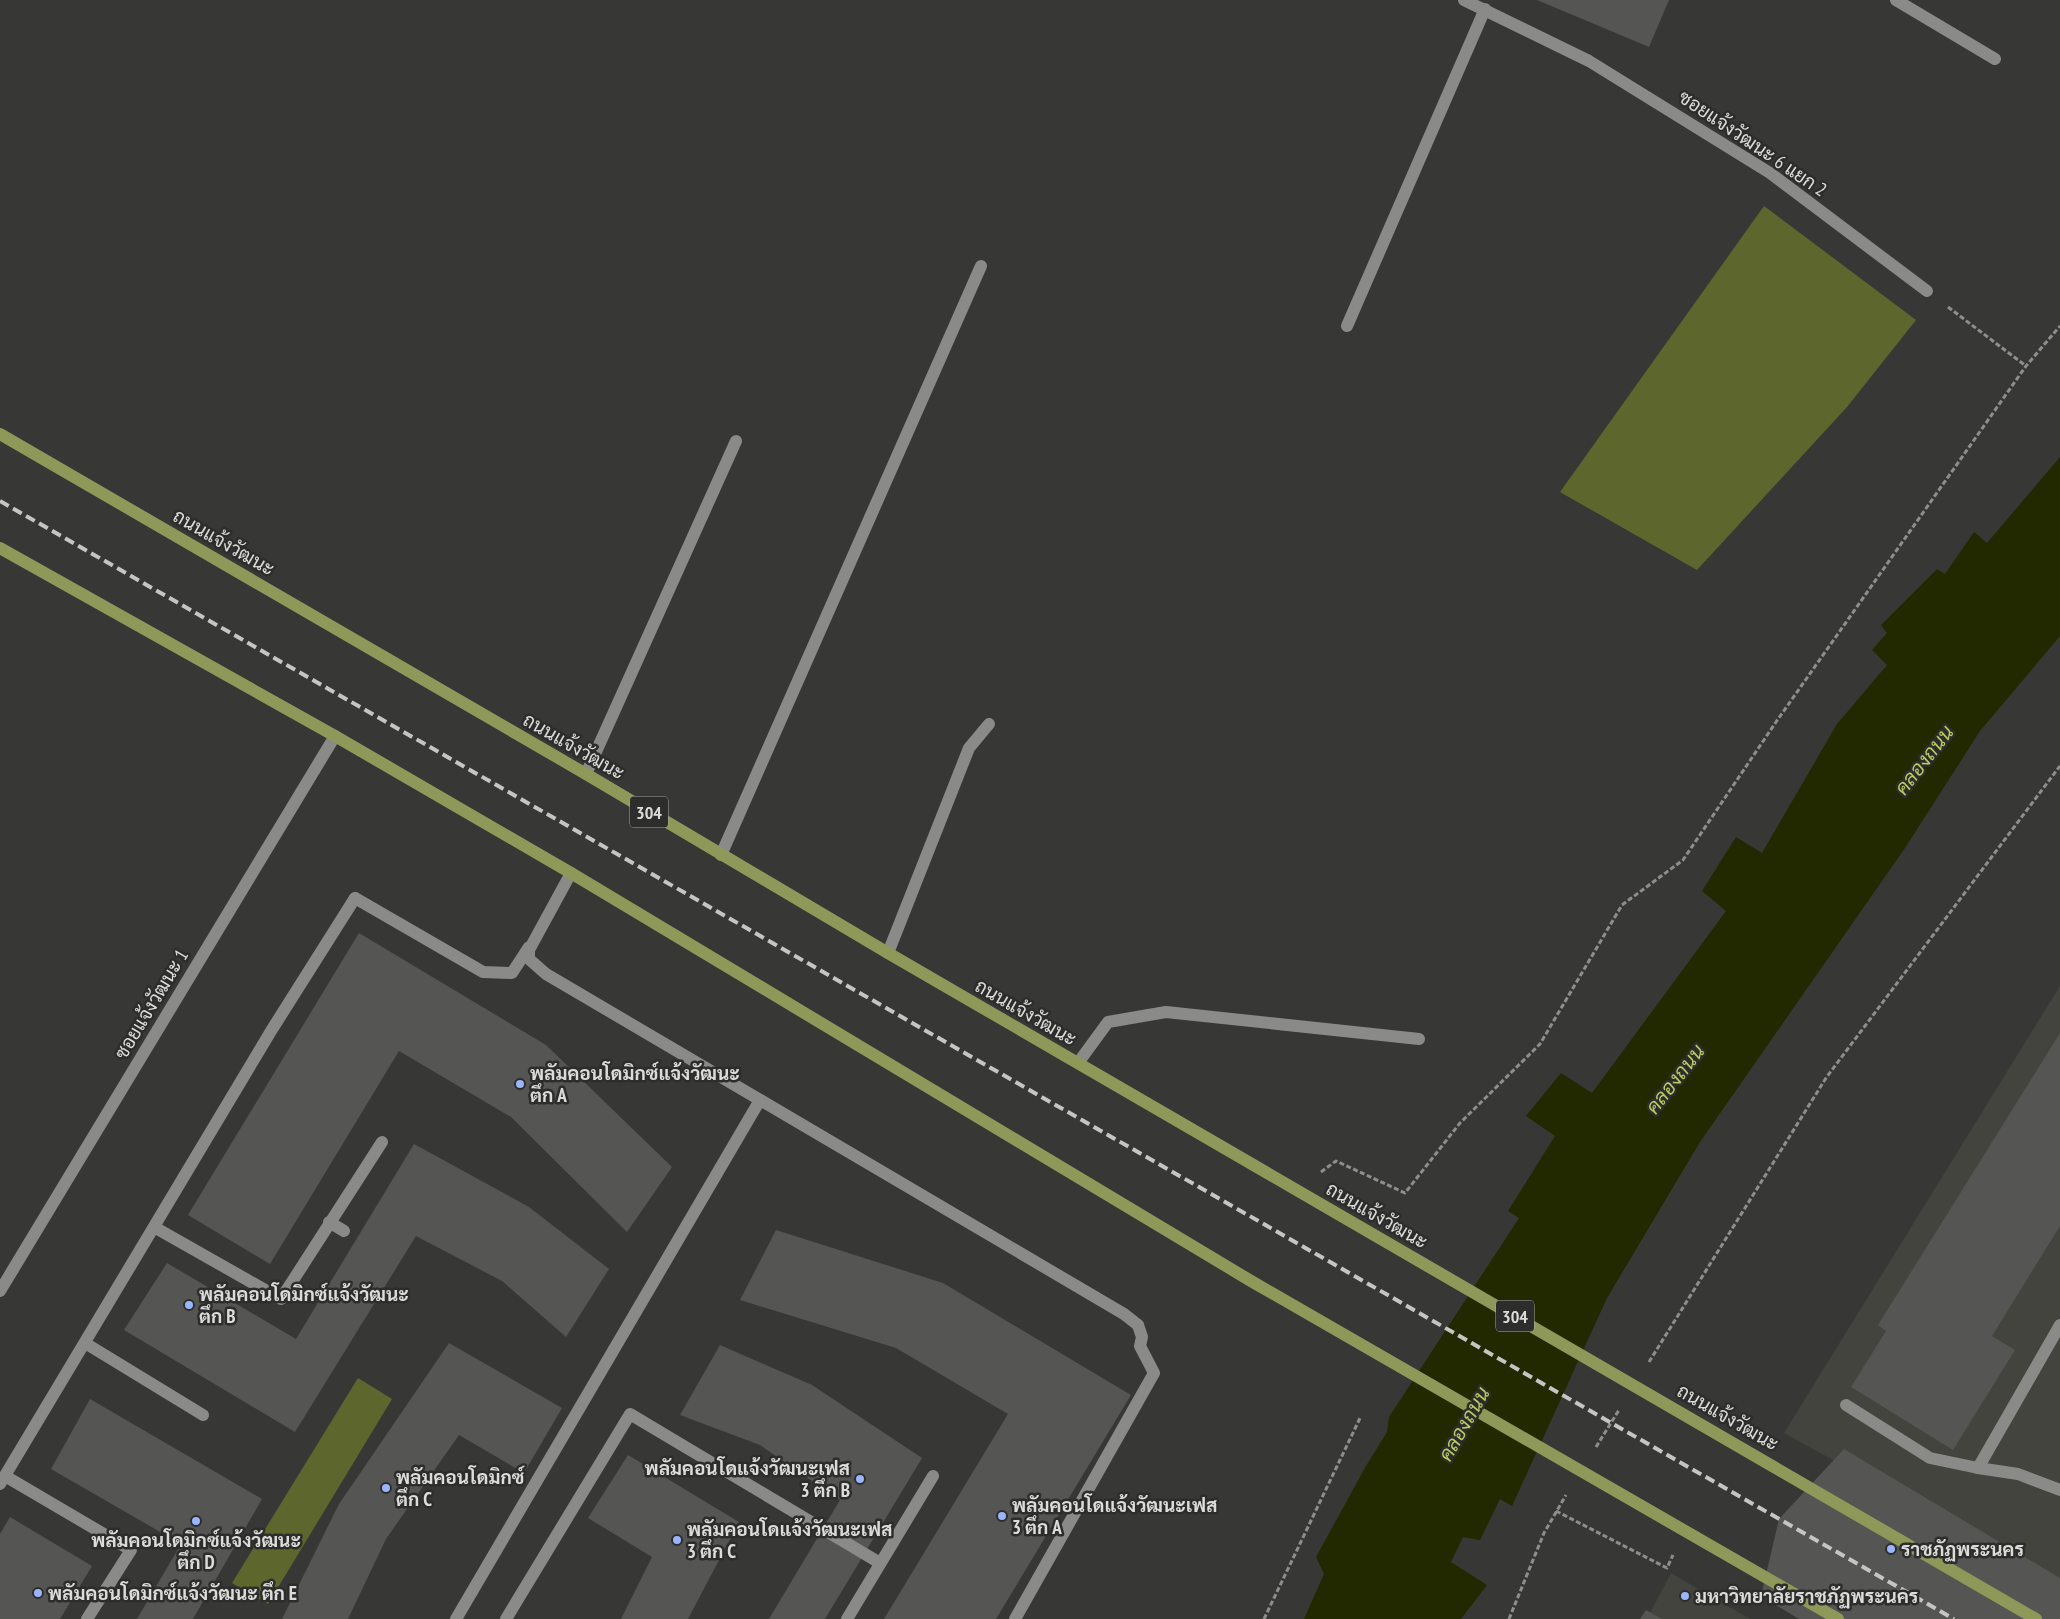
<svg xmlns="http://www.w3.org/2000/svg" width="2060" height="1619" font-family="'PT Sans Narrow',Sarabun,sans-serif">
<style>
.built{fill:#42443d}
.green{fill:#5d672d}
.water{fill:#222800}
.building{fill:#555553}
.lines{fill:none;stroke-linecap:round;stroke-linejoin:round}
.path{stroke:#8e8f8d;stroke-width:3;stroke-dasharray:5 2.5;stroke-linecap:butt}
.service{stroke:#8a8b88;stroke-width:12}
.minor{stroke:#8a8b88;stroke-width:12}
.primary{stroke:#8e9859;stroke-width:12}
.rail{stroke:#c5c6c4;stroke-width:4;stroke-dasharray:10 5;stroke-linecap:butt}
.poi-dot{fill:#99b5fd;stroke:#2d2e2b;stroke-width:2}
.labels{text-anchor:middle;dominant-baseline:central;stroke-width:5;stroke-linejoin:round;paint-order:stroke}
.shield{fill:#2d2e2b;stroke:#a8a8a6;stroke-width:1}
.shield-label{font-size:18px;font-weight:bold;fill:#dcdddb}
.street-label{font-size:19px;fill:#dcdddb;stroke:#2d2e2b}
.poi-label{font-size:19px;font-weight:bold;fill:#dcdddb;stroke:#2d2e2b;text-anchor:start}
.water-label{font-size:20px;font-style:italic;fill:#bacd62;stroke:#2d2e2b}
</style>
<rect width="100%" height="100%" fill="#373835"/>
<g class="built">
<polygon points="2060,986 2060,1585 1784,1433"/>
<polygon points="1671,1573 1750,1619 1647,1619"/>
</g>
<g class="green">
<polygon points="1764,206 1916,320 1847,407 1697,570 1560,492"/>
<polygon points="358,1378 392,1399 268,1604 232,1583"/>
</g>
<polygon class="water" points="2060,457 2060,636 1980,731 1905,848 1700,1142 1607,1298 1512,1506 1500,1499 1480,1540 1463,1537 1451,1562 1487,1585 1461,1619 1304,1619 1324,1574 1316,1557 1366,1466 1387,1432 1389,1417 1519,1218 1508,1211 1555,1136 1526,1116 1561,1073 1592,1093 1726,911 1702,891 1736,837 1762,853 1837,724 1887,665 1872,650 1887,633 1881,625 1937,569 1945,574 1974,532 1987,543"/>
<g class="building">
<polygon points="1537,0 1669,0 1649,47"/>
<polygon points="359,933 546,1045 672,1167 627,1232 511,1117 399,1051 270,1264 188,1215"/>
<polygon points="2060,1033 2060,1226 1992,1336 2015,1350 1953,1450 1851,1387 1886,1331 1878,1325"/>
<polygon points="414,1144 529,1207 609,1269 566,1337 502,1281 416,1236 295,1432 124,1330 167,1263 296,1339"/>
<polygon points="776,1230 943,1283 1131,1395 996,1619 884,1619 1008,1414 896,1348 740,1300"/>
<polygon points="449,1343 562,1408 524,1473 459,1435 386,1539 348,1619 282,1619 339,1504"/>
<polygon points="720,1345 812,1385 922,1458 825,1619 769,1619 840,1500 760,1445 680,1415"/>
<polygon points="90,1399 262,1499 193,1619 137,1619 181,1544 51,1469"/>
<polygon points="1844,1449 2060,1578 2060,1619 1799,1619 1761,1596 1779,1519"/>
<polygon points="628,1455 739,1522 688,1619 621,1619 652,1557 588,1518"/>
<polygon points="10,1517 92,1566 60,1619 0,1619 0,1534"/>
<polygon points="1646,1610 1662,1619 1640,1619"/>
</g>
<g class="lines">
<g class="path">
<polyline points="1948,307 2026,366"/>
<polyline points="1321,1172 1336,1161 1405,1193 1460,1123 1540,1044 1622,905 1683,860 1776,722 2026,366 2060,326"/>
<polyline points="1649,1362 1826,1078 2060,766"/>
<polyline points="1596,1447 1619,1410"/>
<polyline points="1556,1511 1667,1568 1673,1555"/>
<polyline points="1264,1619 1361,1416"/>
<polyline points="1509,1619 1544,1533 1566,1495"/>
</g>
<g class="service">
<polyline points="1896,0 1995,59"/>
<polyline points="586,774 736,441"/>
<polyline points="329,1222 344,1231"/>
<polyline points="154,1227 281,1299 382,1142"/>
<polyline points="2060,1325 1978,1468 2018,1474 2060,1490"/>
<polyline points="85,1343 203,1415"/>
<polyline points="1846,1405 1930,1458 1978,1468"/>
<polyline points="5,1476 131,1550 87,1619"/>
<polyline points="0,1484 271,1031 355,898"/>
<polyline points="506,1619 630,1414 880,1563"/>
<polyline points="847,1619 933,1476"/>
<polyline points="1015,1619 1154,1373 1140,1346 1142,1337 1138,1325"/>
</g>
<g class="minor">
<polyline points="1464,0 1589,61 1770,173 1927,291"/>
<polyline points="1347,326 1485,9"/>
<polyline points="721,855 981,266"/>
<polyline points="571,873 529,950 529,959 546,974 1124,1314 1138,1325"/>
<polyline points="355,898 483,972 512,973 529,947"/>
<polyline points="888,953 969,748 989,724"/>
<polyline points="1078,1063 1108,1022 1166,1012 1419,1039"/>
<polyline points="0,1291 335,736"/>
<polyline points="456,1619 760,1100"/>
</g>
<g class="primary">
<polyline points="0,434 586,774 888,953 2036,1619"/>
<polyline points="0,548 335,736 571,873 1251,1281 1838,1619"/>
</g>
<polyline class="rail" points="0,501 1954,1619"/>
</g>
<g class="poi-dot">
<circle cx="520" cy="1084" r="5"/>
<circle cx="189" cy="1305" r="5"/>
<circle cx="860" cy="1479" r="5"/>
<circle cx="386" cy="1488" r="5"/>
<circle cx="1002" cy="1516" r="5"/>
<circle cx="196" cy="1521" r="5"/>
<circle cx="677" cy="1540" r="5"/>
<circle cx="1891" cy="1549" r="5"/>
<circle cx="38" cy="1593" r="5"/>
<circle cx="1685" cy="1596" r="5"/>
</g>
<g class="labels">
<g class="shield">
<rect x="630" y="796.5" width="38" height="31" rx="4"/>
<rect x="1496" y="1300.5" width="38" height="31" rx="4"/>
</g>
<g class="shield-label">
<text x="649" y="812">304</text>
<text x="1515" y="1316">304</text>
</g>
<g class="street-label">
<text transform="translate(1753 143) rotate(34)">ซอยแจ้งวัฒนะ 6 แยก 2</text>
<text transform="translate(224 542) rotate(30)">ถนนแจ้งวัฒนะ</text>
<text transform="translate(574 746) rotate(30)">ถนนแจ้งวัฒนะ</text>
<text transform="translate(151 1004) rotate(-59)">ซอยแจ้งวัฒนะ 1</text>
<text transform="translate(1026 1012) rotate(30)">ถนนแจ้งวัฒนะ</text>
<text transform="translate(1377 1215) rotate(30)">ถนนแจ้งวัฒนะ</text>
<text transform="translate(1728 1417) rotate(30)">ถนนแจ้งวัฒนะ</text>
</g>
<g class="poi-label">
<text x="530" y="1073">พลัมคอนโดมิกซ์แจ้งวัฒนะ<tspan x="530" dy="22">ตึก A</tspan></text>
<text x="199" y="1294">พลัมคอนโดมิกซ์แจ้งวัฒนะ<tspan x="199" dy="22">ตึก B</tspan></text>
<text x="850" y="1468" text-anchor="end">พลัมคอนโดแจ้งวัฒนะเฟส<tspan x="850" dy="22">3 ตึก B</tspan></text>
<text x="396" y="1477">พลัมคอนโดมิกซ์<tspan x="396" dy="22">ตึก C</tspan></text>
<text x="1012" y="1505">พลัมคอนโดแจ้งวัฒนะเฟส<tspan x="1012" dy="22">3 ตึก A</tspan></text>
<text x="687" y="1529">พลัมคอนโดแจ้งวัฒนะเฟส<tspan x="687" dy="22">3 ตึก C</tspan></text>
<text x="196" y="1540" text-anchor="middle">พลัมคอนโดมิกซ์แจ้งวัฒนะ<tspan x="196" dy="22">ตึก D</tspan></text>
<text x="1901" y="1549">ราชภัฏพระนคร</text>
<text x="48" y="1593">พลัมคอนโดมิกซ์แจ้งวัฒนะ ตึก E</text>
<text x="1695" y="1596">มหาวิทยาลัยราชภัฏพระนคร</text>
</g>
<g class="water-label">
<text transform="translate(1924 760) rotate(-52)">คลองถนน</text>
<text transform="translate(1675 1079) rotate(-52)">คลองถนน</text>
<text transform="translate(1464 1424) rotate(-60)">คลองถนน</text>
</g>
</g>
</svg>
